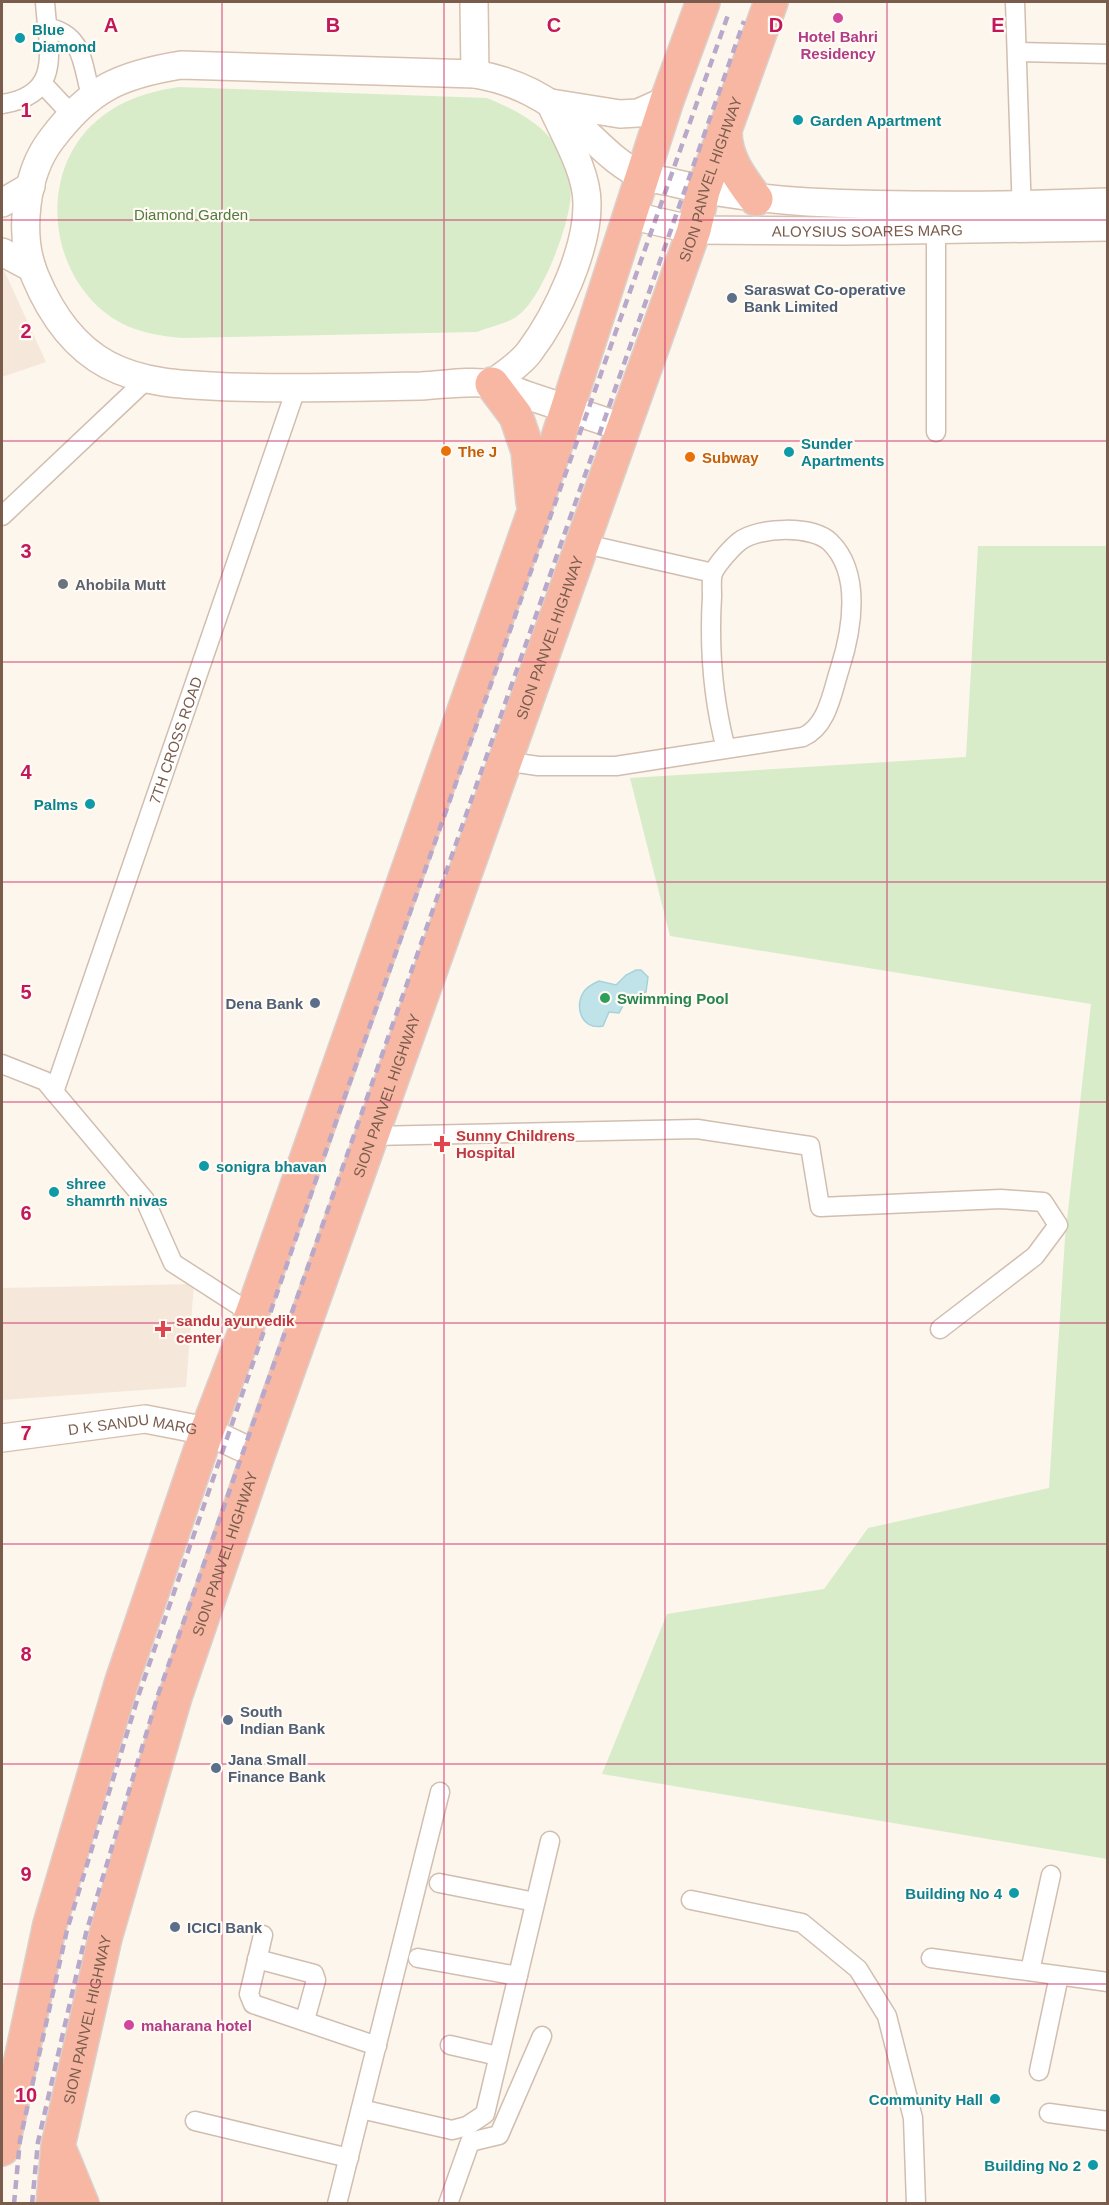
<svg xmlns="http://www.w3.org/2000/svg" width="1109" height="2205" font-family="Arial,sans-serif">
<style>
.residential{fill:#f5e8da}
.green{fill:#d8ecc9}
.water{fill:#bfe3e8;stroke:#a5d3da;stroke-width:1.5}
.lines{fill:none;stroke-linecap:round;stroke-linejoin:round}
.street-casing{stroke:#d1beb0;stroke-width:21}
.secondary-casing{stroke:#d6c0b0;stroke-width:30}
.highway-casing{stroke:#dad1cd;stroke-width:36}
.street{stroke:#fff;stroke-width:18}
.secondary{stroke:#fff;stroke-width:27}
.highway{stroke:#f7b7a3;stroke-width:33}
.rail{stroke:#b9a8c9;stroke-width:4.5;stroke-dasharray:9 6;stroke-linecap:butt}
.grid{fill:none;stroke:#c2185b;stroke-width:1.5;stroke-opacity:0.55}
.hotel-dot{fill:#d1479c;stroke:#fffaf3;stroke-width:2}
.culture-dot{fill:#0f9aa8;stroke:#fffaf3;stroke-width:2}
.service-dot{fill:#5c6f8a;stroke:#fffaf3;stroke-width:2}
.food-dot{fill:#e8710a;stroke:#fffaf3;stroke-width:2}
.worship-dot{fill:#6b7280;stroke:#fffaf3;stroke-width:2}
.leisure-dot{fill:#2e9e5b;stroke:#fffaf3;stroke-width:2}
.health-dot{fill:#e0444e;stroke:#fffaf3;stroke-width:2}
.labels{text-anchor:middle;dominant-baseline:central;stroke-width:4.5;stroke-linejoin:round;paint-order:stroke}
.culture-label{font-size:15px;font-weight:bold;fill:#0d838f;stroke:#fffaf3;text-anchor:start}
.hotel-label{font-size:15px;font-weight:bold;fill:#b23c85;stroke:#fffaf3}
.street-label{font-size:15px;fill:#7a5c4d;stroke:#fffaf3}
.park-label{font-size:15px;fill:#537a41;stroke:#fffaf3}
.service-label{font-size:15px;font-weight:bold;fill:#4e5e75;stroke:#fffaf3;text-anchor:start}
.food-label{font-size:15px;font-weight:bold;fill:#c56008;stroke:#fffaf3;text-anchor:start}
.worship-label{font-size:15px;font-weight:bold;fill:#5b616d;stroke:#fffaf3;text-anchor:start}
.leisure-label{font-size:15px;font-weight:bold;fill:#27864d;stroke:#fffaf3;text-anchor:start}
.health-label{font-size:15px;font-weight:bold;fill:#be3a42;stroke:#fffaf3;text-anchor:start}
.grid-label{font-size:20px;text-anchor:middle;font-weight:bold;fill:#c2185b;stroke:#fffaf3;stroke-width:4.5;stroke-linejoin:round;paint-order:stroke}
</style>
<rect width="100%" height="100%" fill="#fdf6ec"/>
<g class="residential">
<polygon points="2,266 46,362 2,377"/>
<polygon points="194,1284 186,1387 2,1400 2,1288"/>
</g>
<g class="green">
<path d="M179,87l308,11c30,12 58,27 75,56 7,11 10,36 8,49 -4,29 -29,98 -54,114 -11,7 -27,10 -39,15l-295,6c-21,-2 -42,-5 -61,-15 -70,-38 -86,-143 -29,-198 25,-24 54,-33 87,-38z"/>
<polygon points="978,546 1107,546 1107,1859 602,1774 667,1614 824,1589 868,1528 1049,1488 1065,1238 1091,1004 670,936 630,778 966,757"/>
</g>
<path class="water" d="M636,970h5l7,7 -2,15 -20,8 -7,13 -10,-1 -6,14c-23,5 -30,-23 -17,-37 4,-4 9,-6 13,-8l17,4 10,-10z"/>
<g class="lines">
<defs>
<g id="street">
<polyline points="1015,2 1022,216"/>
<path d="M46,27c38,7 36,37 45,69"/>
<polyline points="1018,52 1108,54"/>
<polyline points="42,83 71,114"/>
<path d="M2,104c62,-9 46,-55 43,-102"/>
<polyline points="936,221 936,432"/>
<polyline points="2,516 146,380"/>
<polyline points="581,543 713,573"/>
<path d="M504,761l34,5h78l187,-29c25,-11 29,-45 37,-69 12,-38 22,-95 -10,-126 -18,-17 -71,-15 -90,-1 -8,6 -23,23 -27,32 -2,6 -1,16 -1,23 -3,50 1,104 14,153"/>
<polyline points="2,1064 45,1081 145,1200 173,1263 252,1314"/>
<path id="s1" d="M54,1092l242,-703"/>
<polyline points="372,1136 697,1129 810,1146 820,1207 1001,1199 1043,1202 1058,1225 1035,1256 940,1329"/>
<polyline points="439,1883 535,1902"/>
<polyline points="691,1900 802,1923 858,1969 887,2016 913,2118 916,2204"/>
<polyline points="263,1935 249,1994 253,2004 377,2046"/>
<polyline points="418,1958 518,1976"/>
<polyline points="931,1958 1108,1982"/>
<polyline points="257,1959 314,1974 316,1980 305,2020"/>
<polyline points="1030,1971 1051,1875"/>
<polyline points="450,2045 498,2056"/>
<polyline points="1039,2071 1059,1976"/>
<polyline points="361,2109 452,2130 467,2126 485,2114 550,1841"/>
<polyline points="1049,2113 1108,2121"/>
<polyline points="195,2121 349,2158"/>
<polyline points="337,2204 440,1792"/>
<polyline points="448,2204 470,2142 499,2135 542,2036"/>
</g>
<g id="secondary">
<polyline points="474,2 475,74"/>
<polyline points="551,103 620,114 638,113 667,100"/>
<polyline points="2,203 31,186"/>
<path id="s2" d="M629,215l65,15 151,1 263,-4"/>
<polyline points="2,252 32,268"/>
<path d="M492,384c12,-10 29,-20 38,-33 27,-36 58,-102 57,-148 0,-30 -21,-66 -34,-94"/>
<path d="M622,427c-30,-10 -60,-20 -90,-30 -13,-4 -27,-11 -40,-13 -22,-4 -49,1 -71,2 -63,1 -126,3 -189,1 -42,-2 -86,-2 -124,-22 -36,-19 -58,-53 -73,-89 -17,-40 -10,-102 16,-136 38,-51 68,-65 130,-75l294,9c41,7 73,24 104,52 19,17 39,40 64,50 9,4 21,4 31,7 45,11 88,16 134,19 100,5 200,4 300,0"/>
<path id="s3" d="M2,1438l143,-19 62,12 51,24"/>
</g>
<g id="highway">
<path d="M725,129c-1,28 15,49 31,70"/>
<polyline points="492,384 516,416 528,451 533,502"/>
<polyline points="2,2149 50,1924 122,1681 207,1431 252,1314 534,512 667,100 703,2"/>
<polyline points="61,2153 82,2204"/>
<path id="s4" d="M53,2204l5,-58 47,-208 70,-241 83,-242 436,-1225 9,-39 68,-189"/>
</g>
</defs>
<use href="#street" class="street-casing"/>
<use href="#secondary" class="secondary-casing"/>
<use href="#highway" class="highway-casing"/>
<use href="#street" class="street"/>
<use href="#secondary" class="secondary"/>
<use href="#highway" class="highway"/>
<g class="rail">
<polyline points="14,2204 20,2140 67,1930 139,1694 339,1113 728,15"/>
<polyline points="32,2204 38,2142 86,1933 158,1695 744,21"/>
</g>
</g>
<path class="grid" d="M222,2v2202M444,2v2202M665,2v2202M887,2v2202M2,220h1106M2,441h1106M2,662h1106M2,882h1106M2,1102h1106M2,1323h1106M2,1544h1106M2,1764h1106M2,1984h1106"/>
<g class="hotel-dot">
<circle cx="838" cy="18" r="6"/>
<circle cx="129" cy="2025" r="6"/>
</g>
<g class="culture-dot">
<circle cx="20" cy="38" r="6"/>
<circle cx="798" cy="120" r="6"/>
<circle cx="789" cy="452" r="6"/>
<circle cx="90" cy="804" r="6"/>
<circle cx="204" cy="1166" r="6"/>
<circle cx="54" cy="1192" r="6"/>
<circle cx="1014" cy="1893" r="6"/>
<circle cx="995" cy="2099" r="6"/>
<circle cx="1093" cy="2165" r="6"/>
</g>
<g class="service-dot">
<circle cx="732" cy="298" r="6"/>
<circle cx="315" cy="1003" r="6"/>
<circle cx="228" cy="1720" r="6"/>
<circle cx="216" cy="1768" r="6"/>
<circle cx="175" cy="1927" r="6"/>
</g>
<g class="food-dot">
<circle cx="446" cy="451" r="6"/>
<circle cx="690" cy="457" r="6"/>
</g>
<circle class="worship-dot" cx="63" cy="584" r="6"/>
<circle class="leisure-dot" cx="605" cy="998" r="6"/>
<g class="health-dot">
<path d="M439 1135h6v6h6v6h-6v6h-6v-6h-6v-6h6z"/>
<path d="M160 1320h6v6h6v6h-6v6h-6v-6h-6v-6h6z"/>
</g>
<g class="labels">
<g class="culture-label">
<text x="32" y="29">Blue<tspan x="32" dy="17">Diamond</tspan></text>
<text x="810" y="120">Garden Apartment</text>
<text x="801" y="443">Sunder<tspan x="801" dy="17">Apartments</tspan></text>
<text x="78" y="804" text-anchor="end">Palms</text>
<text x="216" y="1166">sonigra bhavan</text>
<text x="66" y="1183">shree<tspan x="66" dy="17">shamrth nivas</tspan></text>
<text x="1002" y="1893" text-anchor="end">Building No 4</text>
<text x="983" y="2099" text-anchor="end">Community Hall</text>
<text x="1081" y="2165" text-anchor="end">Building No 2</text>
</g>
<g class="hotel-label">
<text x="838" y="36">Hotel Bahri<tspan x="838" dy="17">Residency</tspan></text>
<text x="141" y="2025" text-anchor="start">maharana hotel</text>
</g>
<g class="street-label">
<text stroke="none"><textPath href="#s4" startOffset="2132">SION PANVEL HIGHWAY</textPath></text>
<text stroke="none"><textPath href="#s2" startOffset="240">ALOYSIUS SOARES MARG</textPath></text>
<text stroke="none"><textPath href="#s4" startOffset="1646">SION PANVEL HIGHWAY</textPath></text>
<text stroke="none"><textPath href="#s1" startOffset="372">7TH CROSS ROAD</textPath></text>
<text stroke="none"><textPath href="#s4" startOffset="1160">SION PANVEL HIGHWAY</textPath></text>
<text stroke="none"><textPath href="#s3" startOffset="132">D K SANDU MARG</textPath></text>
<text stroke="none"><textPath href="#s4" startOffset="674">SION PANVEL HIGHWAY</textPath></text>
<text stroke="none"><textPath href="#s4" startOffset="188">SION PANVEL HIGHWAY</textPath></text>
</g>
<g class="park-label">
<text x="191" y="214">Diamond Garden</text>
</g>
<g class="service-label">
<text x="744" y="289">Saraswat Co-operative<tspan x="744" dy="17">Bank Limited</tspan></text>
<text x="303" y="1003" text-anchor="end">Dena Bank</text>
<text x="240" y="1711">South<tspan x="240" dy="17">Indian Bank</tspan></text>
<text x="228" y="1759">Jana Small<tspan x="228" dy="17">Finance Bank</tspan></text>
<text x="187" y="1927">ICICI Bank</text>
</g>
<g class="food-label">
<text x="458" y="451">The J</text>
<text x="702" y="457">Subway</text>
</g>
<g class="worship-label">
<text x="75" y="584">Ahobila Mutt</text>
</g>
<g class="leisure-label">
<text x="617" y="998">Swimming Pool</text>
</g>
<g class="health-label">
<text x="456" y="1135">Sunny Childrens<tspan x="456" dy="17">Hospital</tspan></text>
<text x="176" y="1320">sandu ayurvedik<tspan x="176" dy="17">center</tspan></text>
</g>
</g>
<g class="grid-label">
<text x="111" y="32">A</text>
<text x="333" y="32">B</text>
<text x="554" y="32">C</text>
<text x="776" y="32">D</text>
<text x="998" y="32">E</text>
<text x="26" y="117">1</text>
<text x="26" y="338">2</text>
<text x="26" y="558">3</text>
<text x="26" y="779">4</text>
<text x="26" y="999">5</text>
<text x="26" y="1220">6</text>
<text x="26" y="1440">7</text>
<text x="26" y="1661">8</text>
<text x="26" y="1881">9</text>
<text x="26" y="2102">10</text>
</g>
<rect width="1109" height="2205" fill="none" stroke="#7a5c4d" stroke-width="6"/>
</svg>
